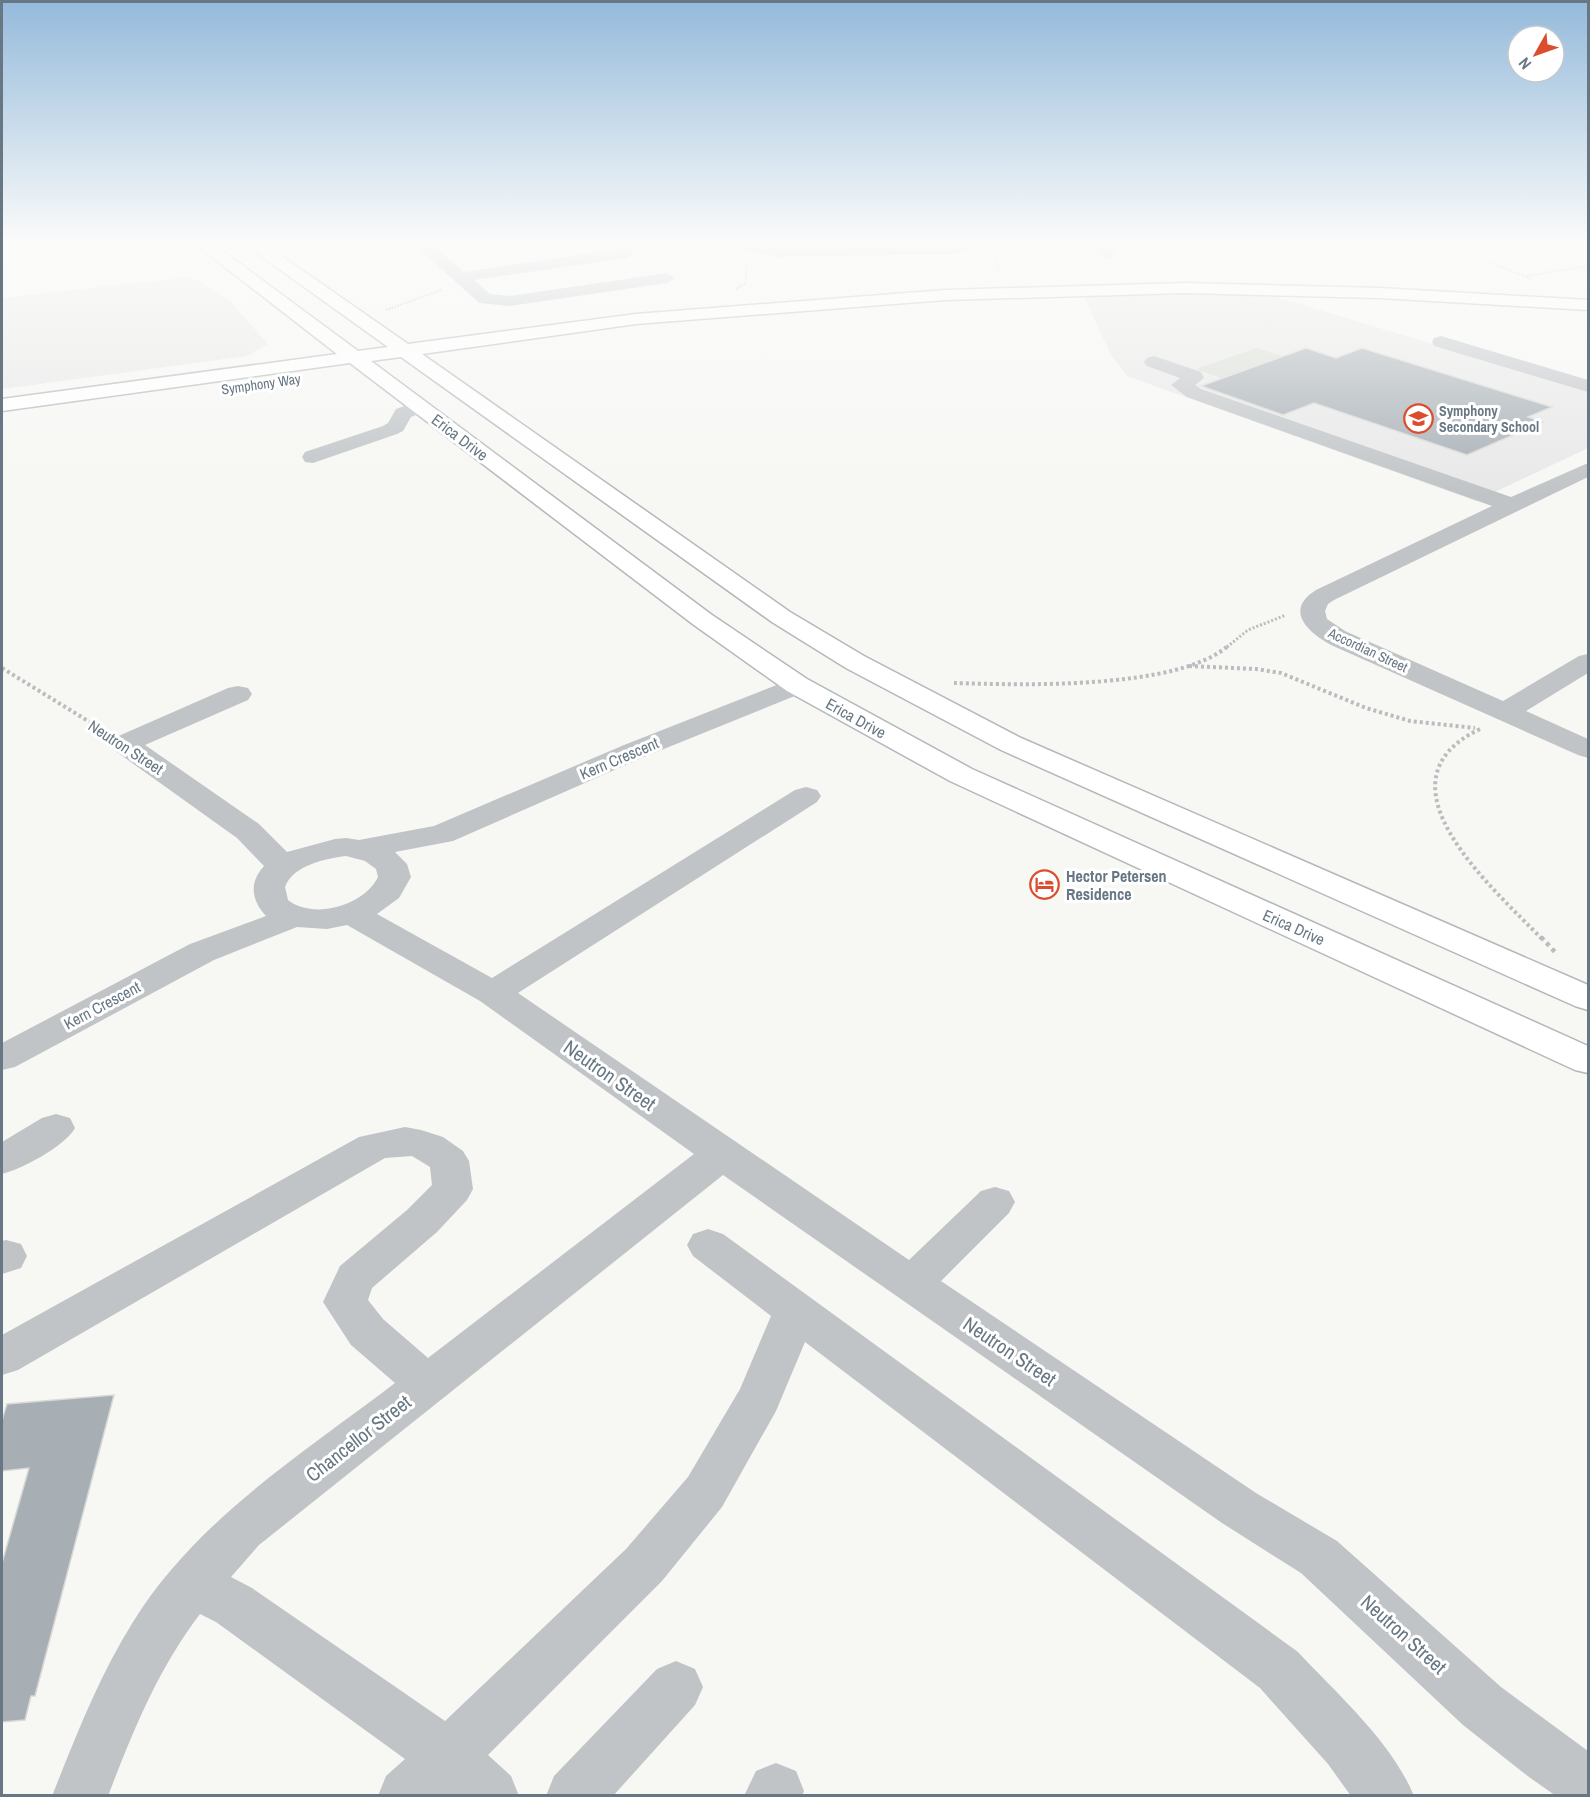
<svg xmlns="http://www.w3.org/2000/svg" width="1590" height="1797" font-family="'Archivo Narrow',sans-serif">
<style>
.built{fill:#e7e8e7}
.green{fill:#d7dcd3}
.building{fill:#a7afb5;stroke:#d8d8d6;stroke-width:1.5}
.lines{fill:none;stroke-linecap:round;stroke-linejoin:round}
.major-casing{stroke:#b3b8bb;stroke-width:3}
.path-far3{stroke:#babdbf;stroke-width:2;stroke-dasharray:1.5 1.5;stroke-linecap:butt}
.path-far2{stroke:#babdbf;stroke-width:3;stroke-dasharray:2 2;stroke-linecap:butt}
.path-far1{stroke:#babdbf;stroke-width:4;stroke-dasharray:3 3;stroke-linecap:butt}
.path{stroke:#babdbf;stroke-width:4.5;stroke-dasharray:4 4;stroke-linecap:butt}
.minor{fill:#c0c4c7;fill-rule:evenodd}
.major{fill:#fff;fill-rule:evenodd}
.labels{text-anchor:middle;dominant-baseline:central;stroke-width:6;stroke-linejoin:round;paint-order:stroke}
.far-street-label{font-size:14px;fill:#677884;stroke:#fff}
.far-poi-label{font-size:14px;font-weight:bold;fill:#677884;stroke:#fff;text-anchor:start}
.street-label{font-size:16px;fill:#677884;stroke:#fff}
.poi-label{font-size:16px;font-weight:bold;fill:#677884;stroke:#fff;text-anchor:start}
.near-street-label{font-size:20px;fill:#677884;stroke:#fff}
</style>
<rect width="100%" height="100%" fill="#f7f7f4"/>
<g class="built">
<polygon points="191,277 228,299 268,344 247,356 2,389 2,298"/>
<polygon points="1270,295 1588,391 1588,448 1476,501 1127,376 1111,355 1084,296"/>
</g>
<polygon class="green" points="1257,348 1297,361 1235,383 1196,369"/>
<g class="building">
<polygon points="1306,348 1336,358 1362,348 1552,407 1528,417 1543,422 1467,455 1314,403 1283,415 1201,386"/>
<polygon points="114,1395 35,1696 31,1696 25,1720 2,1722 2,1563 29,1468 2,1471 2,1420 7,1404"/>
</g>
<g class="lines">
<defs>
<polygon id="major" points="194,243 212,243 358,351 388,347 247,246 245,243 263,243 408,344 636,314 945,290 1185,283 1380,288 1588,300 1588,310 1380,298 1185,293 945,300 636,324 422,354 790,612 864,656 1021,738 1588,985 1588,1010 1575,1006 1001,750 846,668 772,622 401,357 371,361 712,615 807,679 972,769 1588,1046 1588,1073 1575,1070 950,781 787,691 694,625 350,363 2,411 2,399 337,354"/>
</defs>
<use href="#major" class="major-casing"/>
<g class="path-far3">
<polyline points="1454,243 1479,259 1532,279"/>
<polyline points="994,259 1002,273"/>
<polyline points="1527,276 1588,266"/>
<polyline points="736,289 746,283 746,266"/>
<polyline points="386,310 441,290"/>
</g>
<polyline class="path-far2" points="1227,647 1248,630 1286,615"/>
<g class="path-far1">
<polyline points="1189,666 1256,669 1281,673 1366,708 1410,721 1475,728"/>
<polyline points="2,668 101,729"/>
<path d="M954,683c67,2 225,7 275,-38"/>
<path d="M1480,729c-111,53 13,159 62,210"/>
</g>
<polyline class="path" points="1541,937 1556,953"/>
<g class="minor">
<polygon points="413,243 430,243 464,272 627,248 635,253 627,258 474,280 490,294 510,296 667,273 675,278 667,283 510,306 479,303"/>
<polygon points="740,243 757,243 778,247 988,243 986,246 953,254 778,257 747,251"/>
<polygon points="1093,243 1109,243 1116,254 1108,259 1102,257"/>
<polygon points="1224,243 1397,243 1389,248 1232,248"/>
<polygon points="1441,336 1588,380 1588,392 1434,346 1432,342 1434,338"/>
<path d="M1154,356l47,16 3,6 -9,7 6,4 310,108 77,-34v14l-254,123 -6,4 -3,7 2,8 18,12 158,70 76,-45 9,-2v19l-62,38 62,28v19l-10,-3 -247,-110c-24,-13 -47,-35 -15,-55l176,-84 -305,-109 -16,-12 9,-7 -33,-12 -3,-4 3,-4z"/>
<polygon points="419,401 426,403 429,407 426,411 411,417 403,431 397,434 313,463 305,462 302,457 305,452 383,426 388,423 396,409"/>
<path d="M797,677l10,2 4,6 -4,6 -163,66 -191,84 -58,11 12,12 4,13 -12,21 -22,16 115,64 303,-188 11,-3 11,3 4,6 -4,6 -299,191 391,267 72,-69 14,-4 14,4 6,11 -6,11 -68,68 315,212 81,48 164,146 87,64v45h-32l-27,-19 -66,-52 -162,-152 -79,-50 -499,-348 -464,370 -28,32 21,11 193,133 181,-172 62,-72 52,-88 31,-73 -78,-60 -6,-11 6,-11 15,-5 15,5 575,418c39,42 94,90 116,144h-63l-23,-32 -68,-76 -455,-346 -29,69 -54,96 -60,74 -174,174 23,21 8,20h-141l8,-20 19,-17 -189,-137 -16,-8c-42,55 -67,117 -92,182h-56c24,-60 47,-120 81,-174 63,-102 169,-168 262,-239l-44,-38 -28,-43 17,-36 67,-56 25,-25 -2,-18 -18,-11 -27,2 -367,212 -16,5v-40l357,-198 46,-10 16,3 22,7 20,14 6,10 4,28 -6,11 -30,32 -65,56 -4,12 15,19 45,39 266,-204 -214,-153 -133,-76 -20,4 -30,-2 -83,33 -199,107 -13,3v-27l188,-99 76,-28c-15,-16 -17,-34 -2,-50l-27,-28 -123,-88 -4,-6 4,-6 114,-50 10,-2 10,2 4,6 -4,6 -103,45 114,79 28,28 48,-13 11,-1 13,2 75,-14 190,-81zM346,856l19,5 11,8 2,8c-14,29 -65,43 -90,23l-3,-13c8,-22 40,-28 61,-31z"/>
<path d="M56,1114l14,4 5,10c-10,18 -53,41 -73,46v-32l40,-24z"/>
<polygon points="6,1240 21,1244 27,1256 21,1268 2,1274 2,1241"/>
<polygon points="676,1661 695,1669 703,1687 695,1705 613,1796 546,1796 554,1776 657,1669"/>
<polygon points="776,1763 796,1771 804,1791 802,1796 744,1796 756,1771"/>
</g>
<use href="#major" class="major"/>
</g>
<linearGradient id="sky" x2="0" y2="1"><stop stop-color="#94badb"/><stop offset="0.49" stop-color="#fbfbfa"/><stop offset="1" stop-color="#fbfbfa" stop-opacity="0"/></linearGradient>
<rect width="1590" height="494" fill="url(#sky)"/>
<defs>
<symbol id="school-ring" viewBox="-11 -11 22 22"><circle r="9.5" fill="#fff" stroke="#dc4d2e" stroke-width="1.5"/><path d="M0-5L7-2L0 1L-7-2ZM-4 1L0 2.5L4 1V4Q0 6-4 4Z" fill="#dc4d2e"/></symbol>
<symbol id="hotel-ring" viewBox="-11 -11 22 22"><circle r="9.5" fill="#fff" stroke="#dc4d2e" stroke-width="1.5"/><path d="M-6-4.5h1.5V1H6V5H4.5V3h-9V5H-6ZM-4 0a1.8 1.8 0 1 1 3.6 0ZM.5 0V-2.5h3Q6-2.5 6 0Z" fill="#dc4d2e"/></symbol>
</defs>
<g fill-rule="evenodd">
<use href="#school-ring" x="1402" y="402" width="33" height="33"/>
<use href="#hotel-ring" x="1028" y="868" width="33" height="33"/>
</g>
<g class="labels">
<g class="far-street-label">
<text transform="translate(261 384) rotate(-8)">Symphony Way</text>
<text transform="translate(1368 650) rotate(25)">Accordian Street</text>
</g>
<g class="far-poi-label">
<text x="1439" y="411">Symphony<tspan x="1439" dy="16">Secondary School</tspan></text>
</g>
<g class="street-label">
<text transform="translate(460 437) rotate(37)">Erica Drive</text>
<text transform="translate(856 718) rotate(29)">Erica Drive</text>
<text transform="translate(126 747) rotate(33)">Neutron Street</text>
<text transform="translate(619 758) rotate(-23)">Kern Crescent</text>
<text transform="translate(1294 927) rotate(24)">Erica Drive</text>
<text transform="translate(102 1005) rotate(-28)">Kern Crescent</text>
</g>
<g class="poi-label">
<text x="1066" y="876">Hector Petersen<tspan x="1066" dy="18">Residence</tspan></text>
</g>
<g class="near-street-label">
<text transform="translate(610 1075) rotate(35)">Neutron Street</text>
<text transform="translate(1010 1351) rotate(34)">Neutron Street</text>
<text transform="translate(358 1438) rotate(-38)">Chancellor Street</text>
<text transform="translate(1404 1634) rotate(42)">Neutron Street</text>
</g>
</g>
<rect width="1590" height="1797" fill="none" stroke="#677884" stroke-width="6"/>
<g transform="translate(1536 54) rotate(230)"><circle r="28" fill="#ffffff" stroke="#c2c9ce" stroke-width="1.5"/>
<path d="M0-4.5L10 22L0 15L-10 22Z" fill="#dc4d2e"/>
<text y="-9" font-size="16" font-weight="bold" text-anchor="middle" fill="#677884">N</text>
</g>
</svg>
